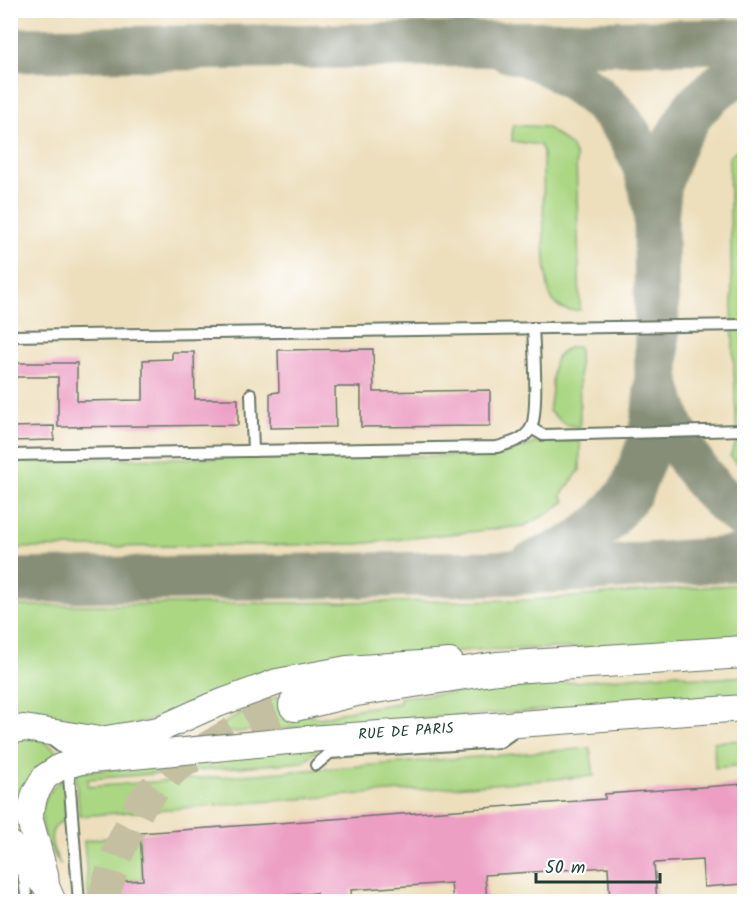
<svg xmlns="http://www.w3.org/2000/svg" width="755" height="912" font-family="Kalam,sans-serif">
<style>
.green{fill:#abd783;stroke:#658a5c;stroke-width:1.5}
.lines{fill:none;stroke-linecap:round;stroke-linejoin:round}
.taxiway{stroke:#868e78;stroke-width:45}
.building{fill:#ec9ec3}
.primary-tunnel{stroke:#c4bfa1;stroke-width:32;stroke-dasharray:32 16;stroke-linecap:butt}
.service-casing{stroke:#677664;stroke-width:14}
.tertiary-casing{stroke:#677664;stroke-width:28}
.primary-casing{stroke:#677664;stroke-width:34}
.service{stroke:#fff;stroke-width:10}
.tertiary{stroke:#fff;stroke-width:26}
.primary{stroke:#fff;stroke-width:32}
.labels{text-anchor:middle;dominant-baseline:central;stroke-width:4.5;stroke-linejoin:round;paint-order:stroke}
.street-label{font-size:15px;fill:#1f3d34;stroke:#fff}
</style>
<rect width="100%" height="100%" fill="#fff"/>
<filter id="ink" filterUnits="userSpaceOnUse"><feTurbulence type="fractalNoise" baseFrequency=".0167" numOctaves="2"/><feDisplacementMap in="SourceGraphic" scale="12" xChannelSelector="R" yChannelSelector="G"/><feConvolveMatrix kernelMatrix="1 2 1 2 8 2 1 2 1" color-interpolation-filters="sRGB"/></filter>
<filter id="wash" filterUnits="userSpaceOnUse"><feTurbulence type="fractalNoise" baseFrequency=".008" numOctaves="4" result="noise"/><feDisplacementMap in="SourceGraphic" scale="24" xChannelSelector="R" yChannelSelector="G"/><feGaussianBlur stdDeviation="1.35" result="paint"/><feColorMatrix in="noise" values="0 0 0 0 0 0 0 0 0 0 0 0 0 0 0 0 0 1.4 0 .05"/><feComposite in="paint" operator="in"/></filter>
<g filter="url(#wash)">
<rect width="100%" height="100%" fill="#eddfbc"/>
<g class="green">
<path d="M513,125l33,2 25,19 5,11 4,153c-12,1 -21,0 -28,-11 -11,-15 -8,-121 -9,-147l-3,-7 -28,-4z"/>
<polygon points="744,143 744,470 730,456 737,441 733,346 729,157"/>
<path d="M570,347h9l1,80 -16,-3 -15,-13c1,-7 3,-16 3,-24 1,-18 -1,-32 18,-40z"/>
<polygon points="580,441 580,470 561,495 565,501 549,513 524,526 357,544 11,548 11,460 500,455 538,442"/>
<polygon points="744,584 744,636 616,647 472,650 332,664 107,733 64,726 31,713 11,715 11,606 529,600"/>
<path d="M678,673c21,9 44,5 66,3v20l-537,38 40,-25 31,-13 34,20 8,2 37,-9 43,-6v-6z"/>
<path d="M11,738c23,0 34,-2 50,19l-41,69 -9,-10z"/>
<polygon points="744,740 744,765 715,768 714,742"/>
<polygon points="324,745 303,762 88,779 88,787 590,748 594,776 80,816 75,773"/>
<path d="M65,777l3,41c-25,10 -17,29 -7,47 -22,-30 -31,-63 4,-88z"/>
<polygon points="140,833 143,880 110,882 111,901 89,901 84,841"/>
</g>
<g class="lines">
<g class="taxiway">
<polyline points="10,50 744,41"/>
<path d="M508,50c23,4 45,15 63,28 50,32 75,72 84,131"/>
<path d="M659,387c14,55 40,97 85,130"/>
<polyline points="530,565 577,544 604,523 631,491 648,447 654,412 657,378 656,218 660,182 676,139 694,109 717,88 744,68"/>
<polyline points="10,581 492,573 592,569 744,558"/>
</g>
</g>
<g id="blocks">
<g class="building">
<polygon points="373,349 374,392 490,390 490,426 361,427 361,387 335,387 336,427 270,428 270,393 279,392 278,350"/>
<polygon points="172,352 194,352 195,399 238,399 238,425 58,427 58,377 10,377 10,363 77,363 77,401 143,400 143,360 172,359"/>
<polygon points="54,426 54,440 10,441 10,427"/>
<polygon points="744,784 744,884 704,887 702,860 654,863 657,902 610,902 608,867 485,875 487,902 453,902 451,883 351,890 352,902 317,902 316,893 217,900 217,902 111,902 110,882 143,880 140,833 605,799 605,794"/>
</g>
</g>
</g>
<g filter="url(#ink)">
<use href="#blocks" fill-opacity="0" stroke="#677664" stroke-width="1.5"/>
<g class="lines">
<polyline class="primary-tunnel" points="102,902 117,854 142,802 175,767 237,730 295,705"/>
<defs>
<g id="service">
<polyline points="10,336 744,325"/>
<polyline points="251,394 253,451"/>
<polyline points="531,428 543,435 744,430"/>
<path d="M10,455l487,-8c13,-4 25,-6 33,-17 9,-13 4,-83 3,-102"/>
<polyline points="49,738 62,748 83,756"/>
<polyline points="68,765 79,902"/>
<polyline points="316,765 330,753 500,742 517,730"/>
<polyline points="23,871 27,902"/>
</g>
<g id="tertiary">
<polyline points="10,731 24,728 100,740 130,735 158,730 209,707 277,682 347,669 450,662"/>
<polyline points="10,844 22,861 45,885"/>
<polyline points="53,902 46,886 45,874 29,817 35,794 45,777 60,767 81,761 309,739 744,708"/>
</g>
<polyline id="primary" points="295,705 356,690 497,668 744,652"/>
</defs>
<use href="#service" class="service-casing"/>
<use href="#tertiary" class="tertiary-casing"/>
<use href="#primary" class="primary-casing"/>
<use href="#service" class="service"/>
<use href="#tertiary" class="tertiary"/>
<use href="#primary" class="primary"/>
</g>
</g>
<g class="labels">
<g class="street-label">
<text transform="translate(406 732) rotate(-4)">RUE DE PARIS</text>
</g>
</g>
<rect width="755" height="912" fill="none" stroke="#fff" stroke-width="36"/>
<path d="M536 873v9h124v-9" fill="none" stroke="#1f3d34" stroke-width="3"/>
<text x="545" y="873" font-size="18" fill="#1f3d34" stroke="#ffffff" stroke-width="4.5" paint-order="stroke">50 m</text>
</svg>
